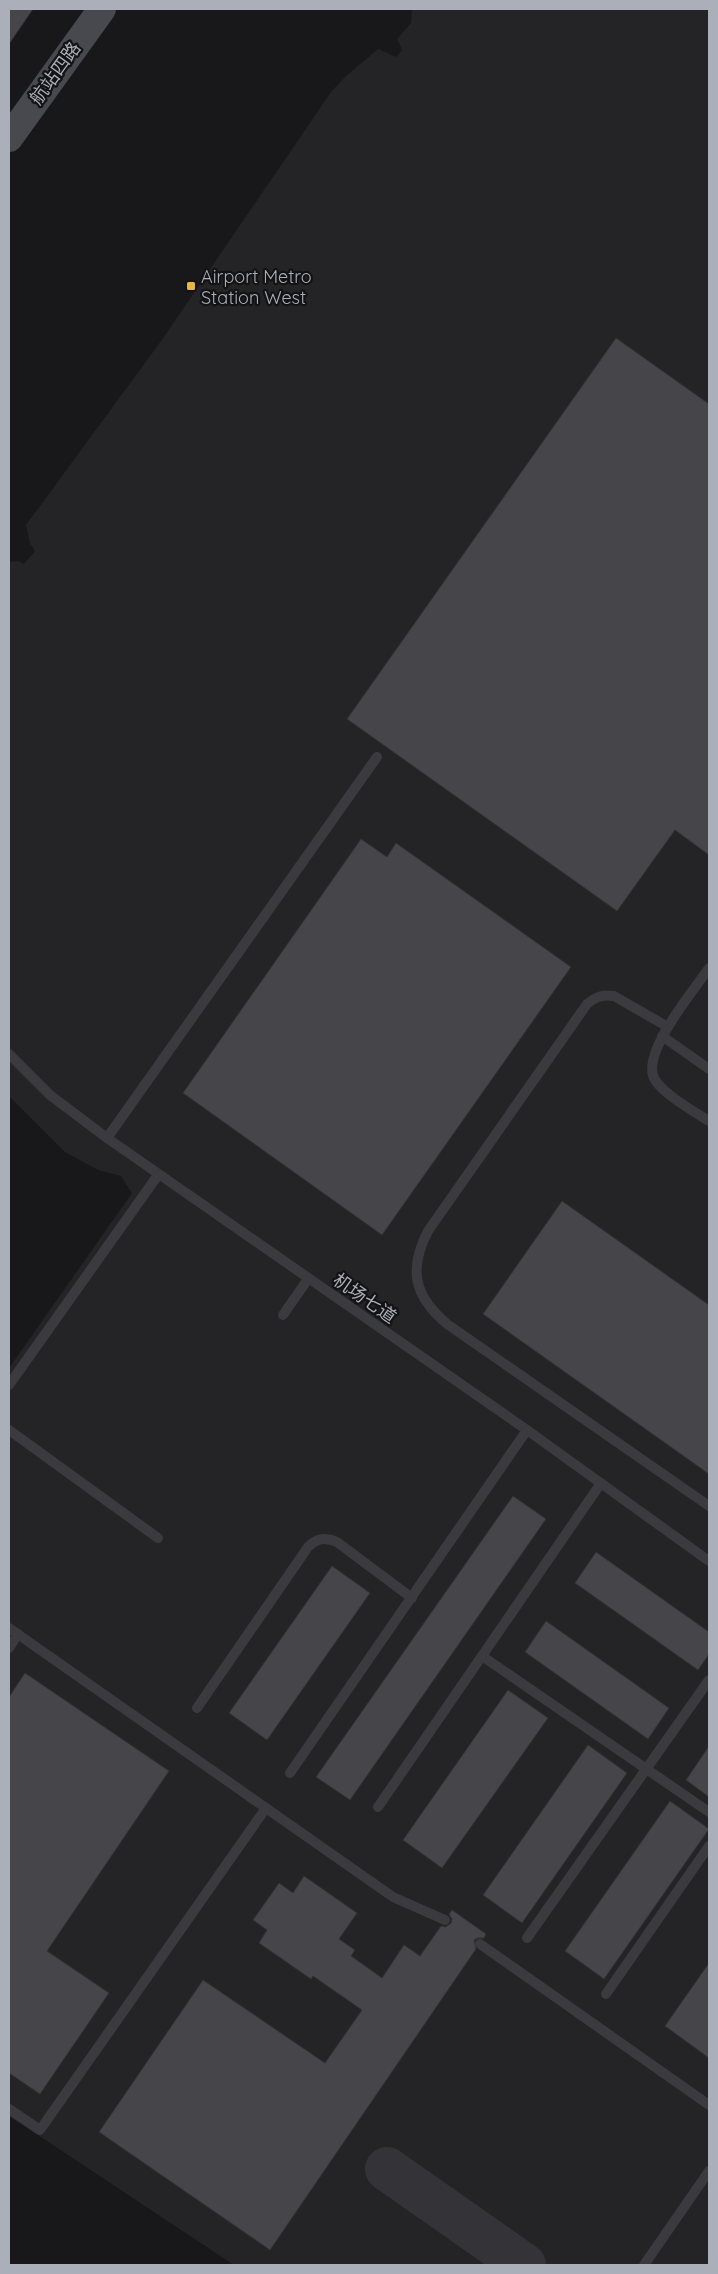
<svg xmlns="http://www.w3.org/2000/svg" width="718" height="2274" font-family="Quicksand,'Noto Sans SC',sans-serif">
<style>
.built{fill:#242427}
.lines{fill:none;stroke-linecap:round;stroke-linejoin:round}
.taxiway{stroke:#343438;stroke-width:44}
.building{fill:#45454a;stroke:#333236}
.service{stroke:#3a3a3f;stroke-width:10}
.secondary{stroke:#48494f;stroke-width:28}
.poi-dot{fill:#e8b742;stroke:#131315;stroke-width:2}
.labels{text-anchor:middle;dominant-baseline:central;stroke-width:4.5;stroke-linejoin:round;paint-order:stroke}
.street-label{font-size:18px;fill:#abafb9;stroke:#131315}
.poi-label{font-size:18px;fill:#abafb9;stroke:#131315;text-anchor:start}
</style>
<rect width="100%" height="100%" fill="#18181a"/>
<polygon class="built" points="412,9 709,9 709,2265 234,2265 9,2116 9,1368 132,1193 121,1176 98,1170 65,1152 9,1096 9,562 18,561 24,564 35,551 30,543 26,525 161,341 331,92 346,76 378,49 396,57 402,50 397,39 411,23"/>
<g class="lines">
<polyline class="taxiway" points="387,2169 524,2265"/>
</g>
<g class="building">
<polygon points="9,9 33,9 9,44"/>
<polygon points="616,338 709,404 709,855 675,830 617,911 347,719"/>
<polygon points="361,839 387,857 396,843 571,967 382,1235 183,1093"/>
<polygon points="562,1201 709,1305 709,1474 483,1314"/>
<polygon points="513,1496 546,1519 350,1800 316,1777"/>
<polygon points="596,1552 709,1632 709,1654 698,1670 575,1583"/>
<polygon points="332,1566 370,1593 267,1740 229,1713"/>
<polygon points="546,1621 669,1708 648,1739 525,1652"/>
<polygon points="25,1673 169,1771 47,1951 109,1993 40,2094 9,2073 9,1697"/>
<polygon points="508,1690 548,1718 442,1868 403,1840"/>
<polygon points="588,1745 627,1773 522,1923 483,1895"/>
<polygon points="709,1746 709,1797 686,1780"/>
<polygon points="670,1801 709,1829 604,1979 565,1951"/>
<polygon points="304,1876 357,1913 339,1939 355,1950 351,1956 382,1978 404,1945 420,1956 441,1926 446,1927 451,1923 452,1919 449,1914 452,1910 486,1934 484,1938 478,1938 474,1940 476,1949 270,2250 99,2132 203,1980 325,2063 362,2010 313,1976 311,1979 259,1943 267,1930 253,1920 279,1883 293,1893"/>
<polygon points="709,1963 709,2058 665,2026"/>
</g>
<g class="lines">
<g class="service">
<path d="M709,968c-15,22 -70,87 -54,112 10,15 38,31 54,41"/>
<path d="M668,1027l-54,-31c-12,-2 -18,1 -27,8l-159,227c-20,39 -14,65 19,93l262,182"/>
<polyline points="662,1036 709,1069"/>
<polyline points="9,1054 50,1095 107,1138 527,1430 709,1561"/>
<polyline points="107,1138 377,757"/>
<polyline points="283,1315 308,1279"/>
<polyline points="9,1385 158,1175"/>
<polyline points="9,1430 158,1538"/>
<polyline points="9,1628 393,1897 445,1920"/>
<polyline points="9,1648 18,1634"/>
<polyline points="482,1656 709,1812"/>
<path d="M197,1708l111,-161c9,-9 17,-10 29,-5l75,56"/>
<polyline points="290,1773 527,1430"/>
<polyline points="378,1807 601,1483"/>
<polyline points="527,1938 709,1680"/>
<polyline points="480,1944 709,2105"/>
<polyline points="606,1994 709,1846"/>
<polyline points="9,2109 40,2130 266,1808"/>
<polyline points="644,2265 709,2171"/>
</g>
<polyline class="secondary" points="9,138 102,9"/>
</g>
<rect class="poi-dot" x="186" y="281" width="10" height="10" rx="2.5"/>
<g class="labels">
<g class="street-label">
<text transform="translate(55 73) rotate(-54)">航站四路</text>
<text transform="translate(365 1298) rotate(35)">机场七道</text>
</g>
<g class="poi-label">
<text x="201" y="276">Airport Metro<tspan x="201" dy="21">Station West</tspan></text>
</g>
</g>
<rect width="718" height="2274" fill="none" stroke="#abafb9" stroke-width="20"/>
</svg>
